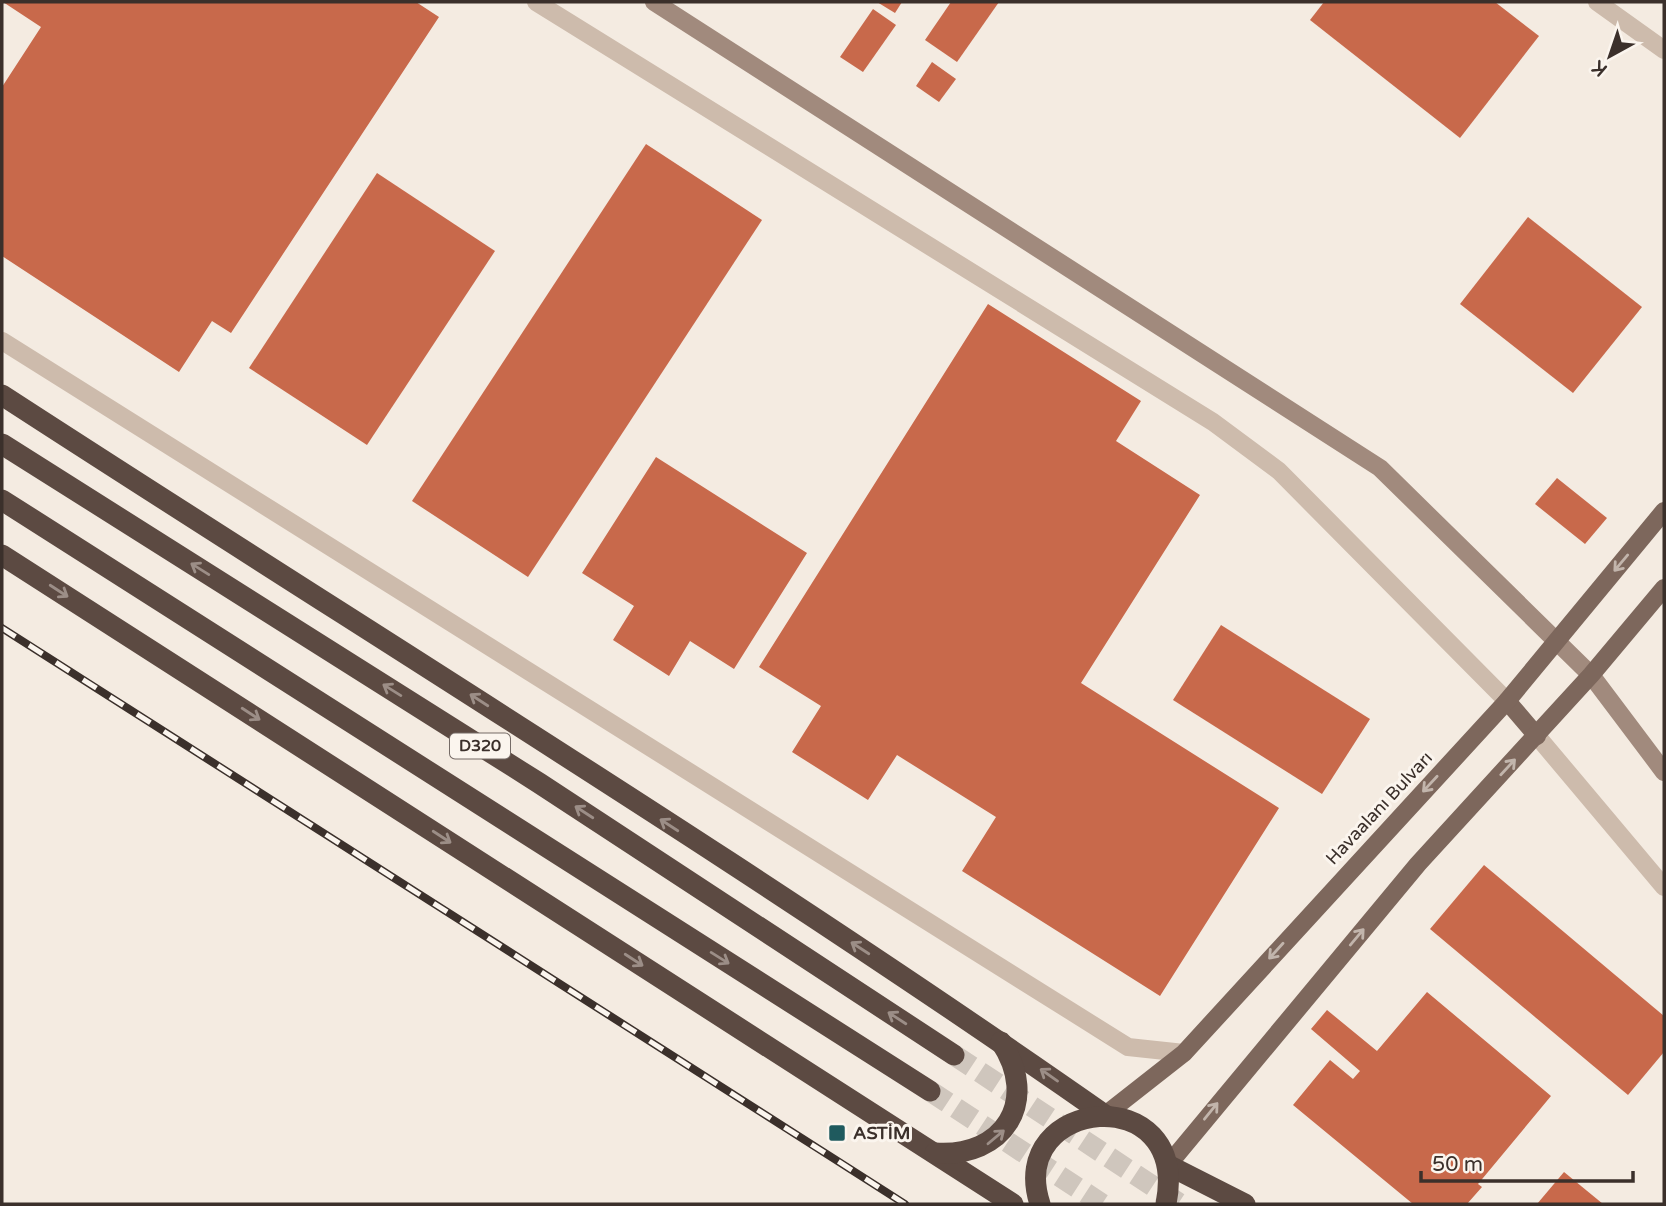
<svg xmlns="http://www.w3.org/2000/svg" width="1666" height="1206" font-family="'Varela Round',sans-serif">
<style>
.building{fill:#c8694b}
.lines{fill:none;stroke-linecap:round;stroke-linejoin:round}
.highway-tunnel{stroke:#cfc6bd;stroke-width:21;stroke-dasharray:21 10;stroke-linecap:butt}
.street{stroke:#cdbbac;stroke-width:18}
.secondary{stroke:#a18a7d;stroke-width:18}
.primary{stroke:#7d675c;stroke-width:18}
.highway{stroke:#5c4a42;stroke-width:21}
.rail-casing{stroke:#3b302b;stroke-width:8}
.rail{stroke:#fbf5ee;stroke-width:5;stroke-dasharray:16;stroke-linecap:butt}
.oneway{stroke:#c2b5ac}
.oneway2{stroke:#9c8e87}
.poi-dot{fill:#1f5a5e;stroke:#fbf5ee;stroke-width:2.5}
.labels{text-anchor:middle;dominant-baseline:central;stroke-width:6;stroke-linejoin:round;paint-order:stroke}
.shield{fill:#fbf5ee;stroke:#756b66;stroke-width:2}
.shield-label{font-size:16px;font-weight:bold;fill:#3b302b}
.street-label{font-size:18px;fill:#3b302b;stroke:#fbf5ee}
.poi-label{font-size:18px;font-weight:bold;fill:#3b302b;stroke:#fbf5ee;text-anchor:start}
</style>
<rect width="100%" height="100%" fill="#f4ebe1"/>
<g class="building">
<polygon points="3,2 416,2 439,17 231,333 212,321 179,372 2,256 2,87 41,27"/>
<polygon points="877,2 902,2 895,13"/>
<polygon points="951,2 999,2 957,62 925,40"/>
<polygon points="1324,2 1495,2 1539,36 1460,138 1310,20"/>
<polygon points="873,9 896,25 863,72 840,57"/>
<polygon points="932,62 956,79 939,102 916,86"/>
<polygon points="646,144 762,220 528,577 412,501"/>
<polygon points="377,173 495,251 367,445 249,368"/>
<polygon points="1528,217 1642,307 1573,393 1460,304"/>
<polygon points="988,304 1141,401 1116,441 1200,495 1081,683 1279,808 1160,996 962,871 996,817 897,755 868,800 792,752 821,706 759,667"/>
<polygon points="656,457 807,553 734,669 690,641 669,676 613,640 634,606 582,573"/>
<polygon points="1557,478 1607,518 1585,544 1535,504"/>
<polygon points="1221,625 1370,719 1322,794 1173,700"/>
<polygon points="1484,865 1664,1016 1664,1052 1628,1095 1430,929"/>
<polygon points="1427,992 1551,1096 1478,1184 1482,1187 1467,1204 1413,1204 1293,1105 1330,1060 1353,1079 1360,1071 1311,1029 1327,1010 1377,1051"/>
<polygon points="1564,1172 1603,1204 1537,1204"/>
</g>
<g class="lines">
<g class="highway-tunnel">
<polyline points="954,1055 1180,1204"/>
<polyline points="930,1091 1102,1204"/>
</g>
<g class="street">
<polyline points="536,2 1213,422 1279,471 1507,701"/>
<polyline points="1597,2 1664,50"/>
<polyline points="2,341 1128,1047 1184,1053"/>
<polyline points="1537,736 1664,887"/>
</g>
<polyline class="secondary" points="654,2 1380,468 1591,675 1664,772"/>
<g class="primary">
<polyline points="1507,701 1537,736"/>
<polyline points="1105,1115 1184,1053 1507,701 1664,511"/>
<polyline points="1168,1165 1418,864 1591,675 1664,588"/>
</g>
<g class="highway">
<path d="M2,395c368,239 743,468 1103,720"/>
<polyline points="2,444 539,783 954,1055"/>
<polyline points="2,500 930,1091"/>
<polyline points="2,555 1013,1204"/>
<path d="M935,1153c69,5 105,-52 66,-111"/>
<polyline points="1168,1165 1245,1204"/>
<path d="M1040,1204c-35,-107 151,-126 126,0"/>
</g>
<defs>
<polyline id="rail" points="2,628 905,1204"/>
</defs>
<use href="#rail" class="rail-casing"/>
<use href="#rail" class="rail"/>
</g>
<defs><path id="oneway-shaft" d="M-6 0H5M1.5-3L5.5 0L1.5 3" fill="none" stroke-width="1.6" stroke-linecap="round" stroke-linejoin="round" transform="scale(1.75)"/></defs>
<g class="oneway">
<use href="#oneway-shaft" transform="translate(1621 563) rotate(130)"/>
<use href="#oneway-shaft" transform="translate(1508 767) rotate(-47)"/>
<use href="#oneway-shaft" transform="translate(1430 784) rotate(133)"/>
<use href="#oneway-shaft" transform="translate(1357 937) rotate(-50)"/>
<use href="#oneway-shaft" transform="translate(1276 951) rotate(132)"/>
<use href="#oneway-shaft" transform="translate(1211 1111) rotate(-51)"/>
</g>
<g class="oneway2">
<use href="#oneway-shaft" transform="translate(200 569) rotate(-148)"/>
<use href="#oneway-shaft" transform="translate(59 591) rotate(33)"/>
<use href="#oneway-shaft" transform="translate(392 690) rotate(-148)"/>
<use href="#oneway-shaft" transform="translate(479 700) rotate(-147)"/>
<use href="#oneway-shaft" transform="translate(251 714) rotate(33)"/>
<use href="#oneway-shaft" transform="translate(584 812) rotate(-147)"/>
<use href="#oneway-shaft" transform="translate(669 825) rotate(-147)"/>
<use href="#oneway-shaft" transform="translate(442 837) rotate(33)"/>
<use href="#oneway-shaft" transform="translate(860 948) rotate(-147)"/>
<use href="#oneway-shaft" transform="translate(720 958) rotate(32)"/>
<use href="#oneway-shaft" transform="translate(634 960) rotate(33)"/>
<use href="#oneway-shaft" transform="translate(897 1018) rotate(-147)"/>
<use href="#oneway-shaft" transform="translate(1049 1075) rotate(-145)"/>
<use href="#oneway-shaft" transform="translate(996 1137) rotate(-40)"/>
</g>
<rect class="poi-dot" x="828" y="1124" width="18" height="18" rx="3.5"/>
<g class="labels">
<rect class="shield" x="450" y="733.5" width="60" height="25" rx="5"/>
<g class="shield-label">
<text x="480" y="746">D320</text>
</g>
<g class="street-label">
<text transform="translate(1379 808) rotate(-47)">Havaalanı Bulvarı</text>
</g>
<g class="poi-label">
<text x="853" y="1133">ASTİM</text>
</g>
</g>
<rect width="1666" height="1206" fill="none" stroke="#3b302b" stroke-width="7"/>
<g transform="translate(1610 56) rotate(220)" stroke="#fbf5ee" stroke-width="5" paint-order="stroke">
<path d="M0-5L12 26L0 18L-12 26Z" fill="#3b302b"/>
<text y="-10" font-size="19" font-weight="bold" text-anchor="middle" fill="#3b302b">K</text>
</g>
<path d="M1421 1171v10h212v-10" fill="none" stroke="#3b302b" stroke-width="3.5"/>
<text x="1432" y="1171" font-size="21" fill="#3b302b" stroke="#fbf5ee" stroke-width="5" paint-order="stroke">50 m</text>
</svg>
